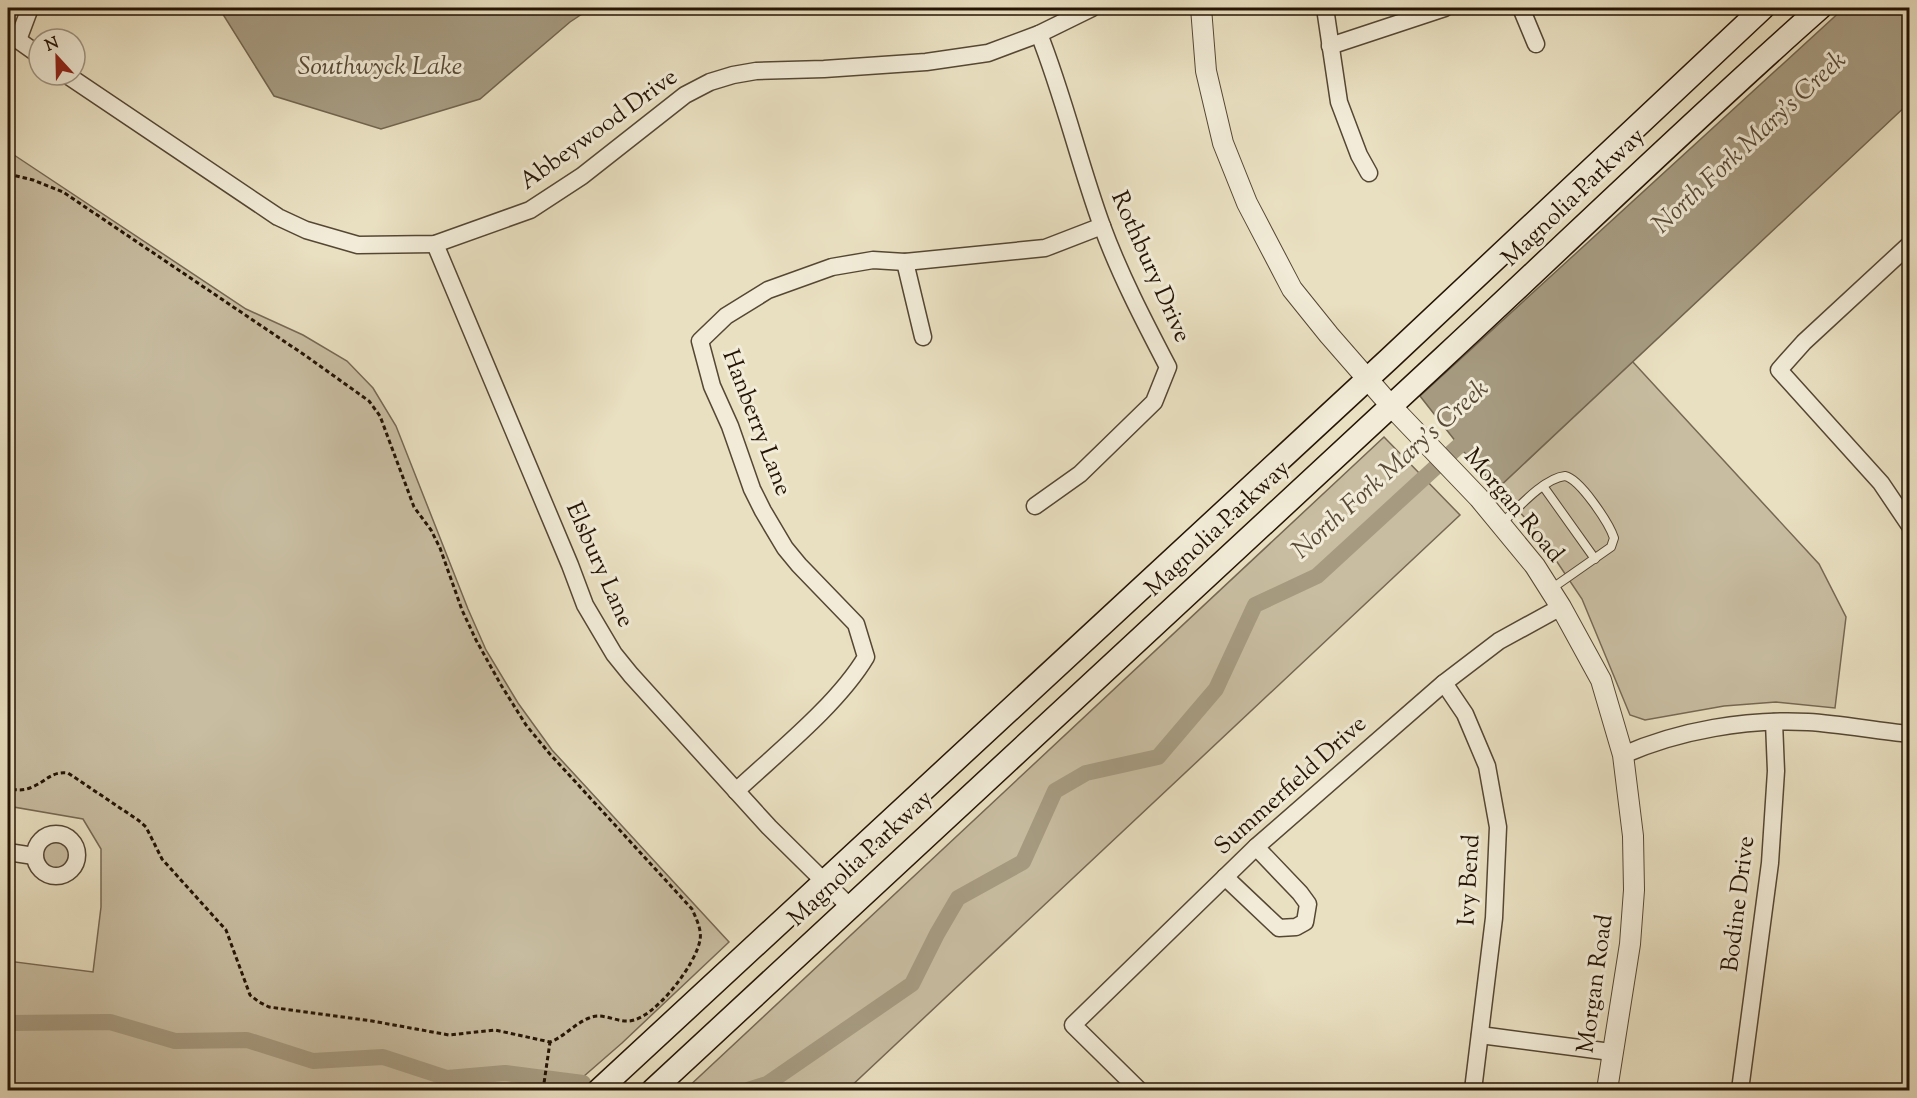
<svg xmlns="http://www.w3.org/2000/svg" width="1917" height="1098" font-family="'Sorts Mill Goudy',serif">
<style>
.green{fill:#c8bda1;stroke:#766853;stroke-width:1.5}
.water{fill:#a69b81;stroke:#72654f;stroke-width:1.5}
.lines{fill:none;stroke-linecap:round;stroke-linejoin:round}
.canal{stroke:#a69b81;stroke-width:16}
.service-casing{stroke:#554734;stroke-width:10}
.minor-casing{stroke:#554734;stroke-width:19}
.tertiary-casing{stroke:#554734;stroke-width:22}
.secondary-casing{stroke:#241405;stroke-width:25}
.path{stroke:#241405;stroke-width:3;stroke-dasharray:4.5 3;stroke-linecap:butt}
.service{stroke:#f1ebd7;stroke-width:8}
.minor{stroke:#f1ebd7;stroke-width:16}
.tertiary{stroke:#f1ebd7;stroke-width:20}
.secondary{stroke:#f1ebd7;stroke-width:22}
.labels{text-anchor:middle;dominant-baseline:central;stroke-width:6;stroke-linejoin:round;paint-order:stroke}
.street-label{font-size:24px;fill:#241405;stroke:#f1ebd7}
.water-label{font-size:26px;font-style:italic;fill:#584a37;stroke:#f1ebd7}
</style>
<rect width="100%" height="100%" fill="#e9e0c1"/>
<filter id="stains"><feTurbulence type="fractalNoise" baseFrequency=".00333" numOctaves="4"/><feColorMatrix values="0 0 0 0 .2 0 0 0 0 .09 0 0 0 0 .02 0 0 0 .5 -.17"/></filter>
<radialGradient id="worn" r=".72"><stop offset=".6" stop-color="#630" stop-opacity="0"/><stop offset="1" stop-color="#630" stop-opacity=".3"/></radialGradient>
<g class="green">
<polygon points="8,151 246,309 303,335 347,361 373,388 396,426 468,609 486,650 518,703 552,750 729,942 622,1043 568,1090 8,1090 8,961 93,972 101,907 101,849 83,819 8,806"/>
<polygon points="1632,361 1819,564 1846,617 1835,708 1776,702 1724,706 1645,720 1630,715 1582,599 1535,529 1498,488"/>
<polygon points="1384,437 1460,515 847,1090 685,1090"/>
<circle cx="54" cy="858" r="19"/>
</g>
<g class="water">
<polygon points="219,8 591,8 570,22 480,99 381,129 274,96"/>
<polygon points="1844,8 1909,8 1909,103 1498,488 1471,461 1420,396"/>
</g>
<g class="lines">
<g class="canal">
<polyline points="8,1023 110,1022 175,1041 247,1040 313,1061 383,1057 447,1078 505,1073 583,1083"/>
<polyline points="748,1090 767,1084 912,984 937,934 958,898 1023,862 1055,791 1086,773 1158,757 1216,689 1255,605 1317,576 1474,432"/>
</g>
<defs>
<g id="service">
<polyline points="1543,486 1595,559"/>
<path d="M1501,524c16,-15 43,-46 64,-48 15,3 44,47 49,62l-3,9 -60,42"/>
</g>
<g id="minor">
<polyline points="1325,8 1339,102 1359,155 1369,173"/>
<polyline points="1521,8 1536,44"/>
<polyline points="8,33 39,55"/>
<polyline points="18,40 30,8"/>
<polyline points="1330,46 1445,8"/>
<polyline points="67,75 278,217 306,230 358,245 435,244 530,210 582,176 685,95 710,82 733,75 756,71 824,69 926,62 988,53 1039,34 1092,8"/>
<polyline points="435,244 570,565 585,605 614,654 631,675 769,827 849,906"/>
<polyline points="1910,244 1804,342 1779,370 1881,483 1910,526"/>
<polyline points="905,262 923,337"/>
<path d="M1035,506l45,-32 74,-72 14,-35c-24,-46 -48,-92 -66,-141 -23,-63 -38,-129 -63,-192"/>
<polyline points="1444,683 1465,714 1487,766 1498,827 1494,918 1473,1090"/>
<path d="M1623,755c57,-25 123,-36 185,-33 34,2 68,9 102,12"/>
<path d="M736,791c42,-39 102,-87 130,-134l-10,-33 -57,-59 -14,-17 -22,-37 -11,-22 -22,-63 -18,-40 -12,-45 26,-25 42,-26 64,-23 41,-7 32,2 140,-14 57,-22"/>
<circle cx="56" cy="855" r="21"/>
<polyline points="8,852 34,856"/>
<polyline points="1225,877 1279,928 1296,927 1305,922 1308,904 1300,893 1256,847"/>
<polyline points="1480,1035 1611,1052"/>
<polyline points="1139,1090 1073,1025 1256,847 1444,683 1499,641 1561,607"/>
<polyline points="1740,1090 1770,863 1776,771 1774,722"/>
</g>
<polyline id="tertiary" points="1201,8 1206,71 1223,143 1247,203 1292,289 1329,335 1391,406 1479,498 1535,566 1561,607 1601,680 1623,755 1633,836 1634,890 1630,944 1607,1090"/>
<g id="secondary">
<polyline points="599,1090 1389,359 1763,8"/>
<path d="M653,1090c262,-246 527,-490 792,-734 125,-116 247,-235 375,-348"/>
</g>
</defs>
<use href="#service" class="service-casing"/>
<use href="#minor" class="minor-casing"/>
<use href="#tertiary" class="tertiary-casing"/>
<use href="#secondary" class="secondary-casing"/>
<g class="path">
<path d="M8,174l25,6 30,12 243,164 63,45 11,15 34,91 17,23 9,18 22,62 14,30 25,45 25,40 23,28 143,156c4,9 10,21 8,31 -4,24 -45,79 -71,81 -14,1 -26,-9 -40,-3 -15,6 -25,19 -39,24l-55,-12 -46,5 -77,-14 -103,-14 -10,-5 -9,-7 -24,-65 -64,-71 -16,-32 -8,-7 -70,-47c-17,-2 -21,8 -36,14 -8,4 -16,3 -24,2"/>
<polyline points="543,1090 550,1042"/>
</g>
<use href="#service" class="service"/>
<use href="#minor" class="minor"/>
<use href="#tertiary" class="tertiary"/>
<use href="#secondary" class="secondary"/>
</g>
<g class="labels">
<g class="street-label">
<text transform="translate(599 130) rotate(-36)">Abbeywood Drive</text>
<text transform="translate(1574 198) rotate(-44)">Magnolia Parkway</text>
<text transform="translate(1150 267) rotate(66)">Rothbury Drive</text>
<text transform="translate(756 423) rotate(69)">Hanberry Lane</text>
<text transform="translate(1513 506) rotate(50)">Morgan Road</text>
<text transform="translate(1218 529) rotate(-43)">Magnolia Parkway</text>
<text transform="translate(599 565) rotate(66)">Elsbury Lane</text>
<text transform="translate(1291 786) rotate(-42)">Summerfield Drive</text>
<text transform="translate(861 859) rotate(-43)">Magnolia Parkway</text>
<text transform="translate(1470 880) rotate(-87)">Ivy Bend</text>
<text transform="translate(1739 904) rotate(-83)">Bodine Drive</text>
<text transform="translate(1596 984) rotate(-82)">Morgan Road</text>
</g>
<g class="water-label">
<text x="380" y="67">Southwyck Lake</text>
<text transform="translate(1750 143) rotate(-43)">North Fork Mary's Creek</text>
<text transform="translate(1391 470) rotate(-42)">North Fork Mary's Creek</text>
</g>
</g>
<rect width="1917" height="1098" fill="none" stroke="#e9e0c1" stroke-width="30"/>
<rect x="9" y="9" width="1899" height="1080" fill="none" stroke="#241405" stroke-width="3"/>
<rect x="15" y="15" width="1887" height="1068" fill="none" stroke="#241405" stroke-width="1.5"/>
<g transform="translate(57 57) rotate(338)"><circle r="28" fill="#f1ebd7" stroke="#9f9583" stroke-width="1.5"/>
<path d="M0-4.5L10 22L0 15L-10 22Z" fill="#8f2418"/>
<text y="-9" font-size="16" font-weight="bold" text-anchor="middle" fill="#241405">N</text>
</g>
<rect width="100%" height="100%" filter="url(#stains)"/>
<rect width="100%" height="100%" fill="url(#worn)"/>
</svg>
